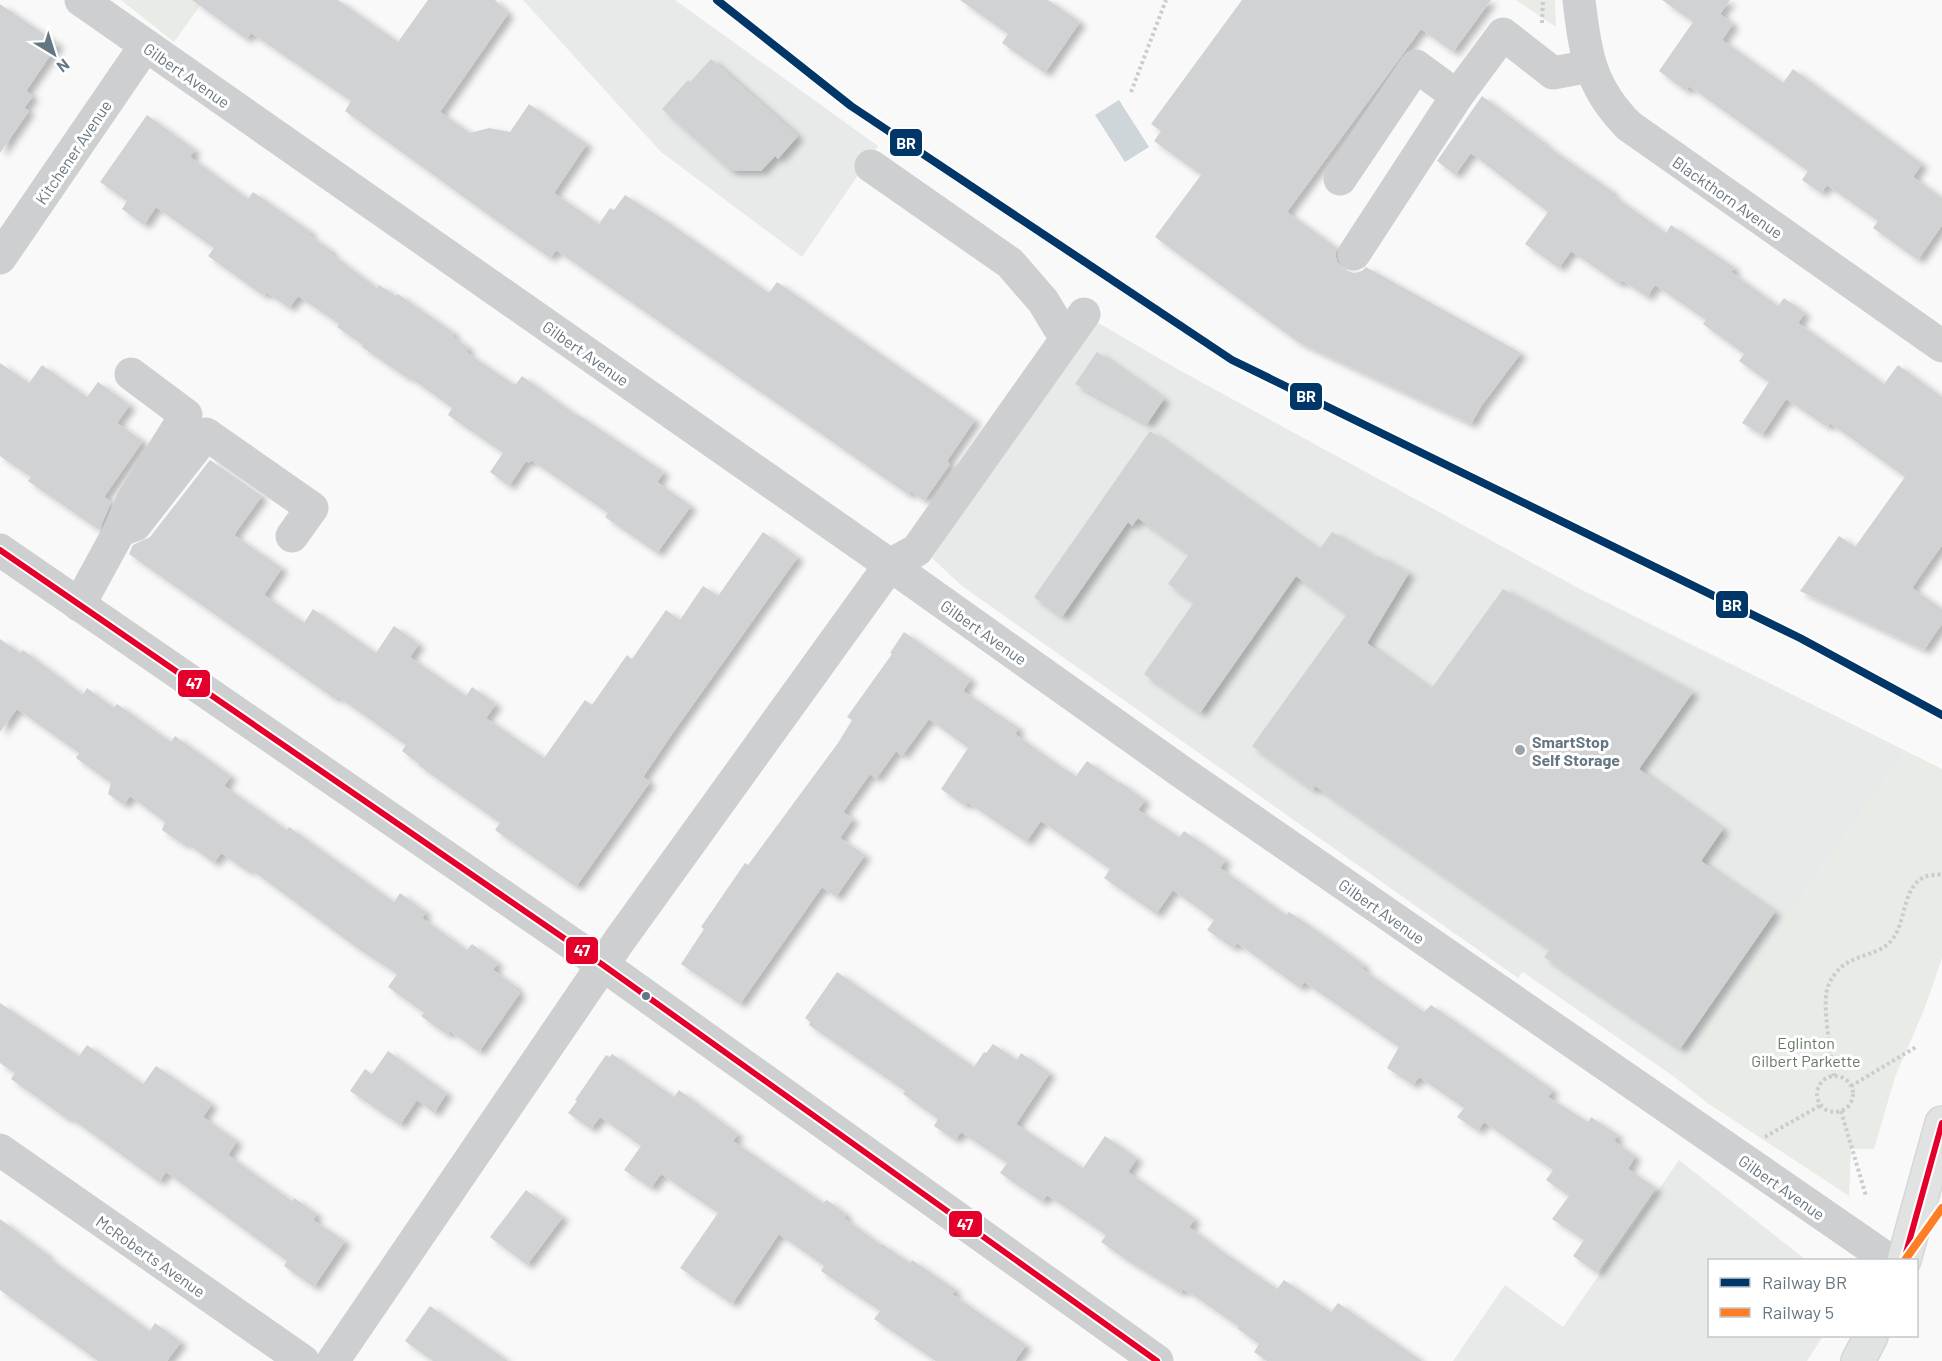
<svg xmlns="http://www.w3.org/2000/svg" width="1942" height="1361" font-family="Barlow,sans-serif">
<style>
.built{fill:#e8e9e9}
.green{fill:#e8ebe6}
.water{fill:#ced6d9}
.building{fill:#d0d2d3;filter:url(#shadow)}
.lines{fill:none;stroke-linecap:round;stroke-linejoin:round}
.major-casing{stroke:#d5d6d7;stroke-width:36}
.path{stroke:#cbcccd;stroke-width:4;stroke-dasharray:3 3;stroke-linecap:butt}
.minor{stroke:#cecfd0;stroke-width:33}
.major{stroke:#e1e2e2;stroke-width:33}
.bus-1-casing{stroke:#fff;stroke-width:10}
.bus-1{stroke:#e4002b;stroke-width:6}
.rail-1-casing{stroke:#fff;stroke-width:12}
.rail-2-casing{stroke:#fff;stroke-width:12}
.rail-1{stroke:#003768;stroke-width:8}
.rail-2{stroke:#ff7d24;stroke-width:8}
.poi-dot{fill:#99a4ac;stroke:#fff;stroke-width:2}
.bus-dot{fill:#657683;stroke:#fff;stroke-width:2}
.labels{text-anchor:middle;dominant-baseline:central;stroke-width:6;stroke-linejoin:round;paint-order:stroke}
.street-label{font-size:16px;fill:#657683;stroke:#fff}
.poi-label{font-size:16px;font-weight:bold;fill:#657683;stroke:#fff;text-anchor:start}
.park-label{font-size:16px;fill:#687a64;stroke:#fff}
.line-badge{stroke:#fff;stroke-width:2}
.badge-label{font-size:16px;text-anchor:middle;font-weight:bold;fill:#fff}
</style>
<defs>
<filter id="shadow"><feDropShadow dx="6" dy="4" stdDeviation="3" flood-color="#0004"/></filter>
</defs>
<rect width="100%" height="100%" fill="#f9f9f9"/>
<g class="built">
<polygon points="523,0 675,0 878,146 802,257 661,152"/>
<polygon points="1095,321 1181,371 1580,589 1906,751 1673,1076 1523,972 1518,978 962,586 932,558"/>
<polygon points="1679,1160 1806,1260 1710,1260 1710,1336 1823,1336 1807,1361 1453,1361 1505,1285 1563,1327"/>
</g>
<g class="green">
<polygon points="121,0 204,0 174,42"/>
<polygon points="1516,0 1555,0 1556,27"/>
<polygon points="1906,751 1942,769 1942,958 1924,1010 1895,1077 1874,1149 1851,1149 1849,1196 1706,1102 1673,1076"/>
</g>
<polygon class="water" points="1119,100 1149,147 1125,162 1095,115"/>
<g class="building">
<polygon points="192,0 338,0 398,42 428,0 495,0 508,14 440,112 470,133 489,128 510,132 529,104 587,144 554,193 599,224 610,208 614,210 625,195 669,223 769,293 777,282 975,420 947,461 950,464 924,501 911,491 909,495 556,250 550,258 490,216 345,111 351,101 251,33 246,39"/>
<polygon points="960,0 1048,0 1080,22 1045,73 1002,43 1008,34"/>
<polygon points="1242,0 1491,0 1453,52 1421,29 1287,212 1337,248 1335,254 1337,262 1344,270 1354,273 1362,271 1366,267 1521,353 1482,405 1471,424 1298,342 1155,237 1201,175 1154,141 1161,131 1151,124"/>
<polygon points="1662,0 1730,0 1720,14 1733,24 1722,40 1783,83 1793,69 1922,164 1913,177 1942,198 1942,225 1918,260 1873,228 1878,221 1827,185 1821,193 1802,180 1808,171 1689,86 1686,91 1659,71 1693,22"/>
<polygon points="0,4 58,44 26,91 33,96 24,108 29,111 0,153"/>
<polygon points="711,59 798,136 778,159 775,156 761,171 731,171 662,109 688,80 690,82"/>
<polygon points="1482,96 1545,143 1544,144 1613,192 1611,194 1666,233 1671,225 1735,268 1731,272 1778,306 1784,298 1805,313 1798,323 1884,384 1898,365 1942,397 1942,545 1912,588 1942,609 1942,624 1924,650 1800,591 1839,536 1855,547 1905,477 1830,423 1827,427 1786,399 1762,435 1742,423 1769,382 1739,361 1744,354 1703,324 1706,320 1655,285 1647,297 1622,280 1619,284 1571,251 1559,268 1525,244 1548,212 1471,153 1455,175 1437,161"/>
<polygon points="147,115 195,150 190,157 248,199 253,192 311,232 309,235 332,251 330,253 377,288 379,285 396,296 398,294 454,333 452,336 469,348 466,352 513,384 516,384 522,376 576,415 577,414 664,472 657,482 691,506 657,553 605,517 608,513 531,460 529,463 526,461 509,486 490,472 503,453 448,415 452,408 408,376 407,378 362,347 363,345 337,327 339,324 298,296 289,308 266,292 264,296 208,256 214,248 156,207 144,225 122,209 127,201 100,182"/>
<polygon points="1097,352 1164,399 1147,424 1075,384"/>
<polygon points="0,363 29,383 42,365 87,397 98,382 130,405 117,423 143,441 104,497 111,502 99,530 28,481 31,477 0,456"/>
<polygon points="1150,431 1319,550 1332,532 1376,558 1378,556 1409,573 1367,643 1431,689 1503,589 1693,692 1639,769 1723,829 1701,861 1775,912 1680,1049 1544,957 1550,949 1315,786 1313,790 1252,746 1347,614 1296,576 1200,713 1144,674 1194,602 1168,584 1189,554 1138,518 1132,526 1128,522 1062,617 1034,597"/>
<polygon points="210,460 262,496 234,535 282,568 264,595 304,623 313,609 376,653 394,626 419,644 410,657 466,696 472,687 496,704 486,718 544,758 585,700 592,705 627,655 632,659 666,610 680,620 703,586 718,596 763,532 798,557 672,734 643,777 650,782 576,887 495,830 500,823 418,765 419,764 402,751 406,745 337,696 335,699 129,554 133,545 150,537"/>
<polygon points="904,632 971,679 963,691 1019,728 1015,734 1054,762 1076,776 1087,761 1119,783 1120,782 1145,800 1138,810 1179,837 1184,831 1226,860 1220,868 1286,915 1289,912 1319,932 1364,965 1362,969 1424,1012 1431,1005 1456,1022 1553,1090 1548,1097 1588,1122 1591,1117 1618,1135 1614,1141 1635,1156 1628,1169 1656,1188 1597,1273 1573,1256 1584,1240 1552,1219 1569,1196 1546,1180 1553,1170 1484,1122 1478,1131 1457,1117 1464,1108 1419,1077 1413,1085 1387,1068 1399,1047 1304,982 1300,988 1237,943 1233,948 1207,930 1214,920 1173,890 1156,914 1104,878 1110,869 1041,821 1026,842 967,802 965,806 941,789 968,748 929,719 902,756 896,751 876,779 870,774 843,812 853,819 840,838 865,855 836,897 822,887 740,1004 681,964 704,929 701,927 745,863 748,865 838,743 852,720 847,717 892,654 890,653"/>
<polygon points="0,639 20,653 23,650 83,695 87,688 114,708 117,704 171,742 175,736 231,776 224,786 287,830 289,827 394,902 400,893 426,912 422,918 467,950 472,944 498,963 493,970 517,987 515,989 520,993 479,1052 450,1031 447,1035 421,1016 424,1013 388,987 397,974 360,950 249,868 247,871 221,853 214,863 185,842 184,845 162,830 165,822 130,796 124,805 108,794 111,783 76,758 79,753 17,709 0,732"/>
<polygon points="837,972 974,1067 984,1052 986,1053 993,1044 1017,1060 1021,1053 1050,1073 1016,1124 1083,1168 1105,1136 1137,1158 1128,1172 1195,1219 1189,1227 1226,1254 1277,1289 1284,1280 1331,1312 1338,1303 1422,1361 1267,1361 1254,1352 1259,1344 1237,1328 1239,1327 1196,1297 1183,1289 1180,1293 1128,1261 1101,1242 1106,1235 1047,1195 1042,1202 1000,1173 1007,1163 961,1132 955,1140 934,1126 938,1119 903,1094 905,1091 809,1025 810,1022 805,1018"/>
<polygon points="0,1003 79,1056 87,1045 143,1084 156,1066 212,1104 203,1117 237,1141 228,1155 292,1201 294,1198 317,1214 313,1220 345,1241 314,1287 284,1266 287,1261 166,1172 159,1182 69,1117 67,1119 11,1079 15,1073 0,1063"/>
<polygon points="388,1051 447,1093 434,1113 417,1100 400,1125 350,1091 365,1069 372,1074"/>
<polygon points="612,1054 674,1097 679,1090 738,1134 733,1141 823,1203 827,1200 846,1214 844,1218 881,1245 882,1244 910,1263 912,1260 956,1290 952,1294 1026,1345 1015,1361 936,1361 874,1319 880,1311 821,1271 824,1266 779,1234 732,1304 680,1268 718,1213 661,1174 651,1188 624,1170 641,1146 600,1117 591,1129 568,1113 577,1101 575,1100 606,1055 610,1057"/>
<polygon points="526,1190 563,1217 527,1265 490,1237"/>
<polygon points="0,1219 48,1255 47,1257 150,1331 155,1323 181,1342 167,1361 98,1361 0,1290"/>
<polygon points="430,1306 508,1361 433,1361 405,1341"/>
</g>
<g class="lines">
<defs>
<g id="major">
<polyline points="1904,1260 1942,1123"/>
<polyline points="1858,1361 1871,1336"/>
</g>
</defs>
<use href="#major" class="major-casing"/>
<g class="path">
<polyline points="1542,23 1543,0"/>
<polyline points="1131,92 1166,0"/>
<path d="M1834,1076c-2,-21 -14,-74 -5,-92 15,-33 45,-24 62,-43 16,-18 10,-52 33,-64 5,-2 12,-2 18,-3"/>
<circle cx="1835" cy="1094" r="18"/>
<polyline points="1851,1086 1916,1047"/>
<polyline points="1841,1111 1866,1196"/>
<polyline points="1765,1137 1821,1105"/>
</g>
<g class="minor">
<polyline points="81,0 890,565 1183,773 1889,1260"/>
<path d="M1579,0c6,53 11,87 50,126l313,220"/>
<polyline points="871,166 1010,263 1043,301 1066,339"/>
<polyline points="1340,179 1416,66 1457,96"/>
<polyline points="1354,254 1457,96 1503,34 1553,73 1590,66"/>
<polyline points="0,258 145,46"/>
<polyline points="120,530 135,525 206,434 312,508 292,536"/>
<polyline points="0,550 603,965 1157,1361"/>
<polyline points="79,605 120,530 132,501 186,415 131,374"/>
<polyline points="0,1150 303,1361"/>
<polyline points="333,1361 619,941 890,565 917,550 1084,314"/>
</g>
<use href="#major" class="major"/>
<defs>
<g id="bus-1">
<polyline points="0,550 603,965 1157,1361"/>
<polyline points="1904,1260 1942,1123"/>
</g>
</defs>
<use href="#bus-1" class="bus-1-casing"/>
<use href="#bus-1" class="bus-1"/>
<defs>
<polyline id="rail-1" points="717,0 851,106 1232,360 1800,638 1942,715"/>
<polyline id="rail-2" points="1905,1260 1942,1208"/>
</defs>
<use href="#rail-1" class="rail-1-casing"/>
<use href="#rail-2" class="rail-2-casing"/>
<use href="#rail-1" class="rail-1"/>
<use href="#rail-2" class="rail-2"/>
</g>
<circle class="poi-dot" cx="1520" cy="750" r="6"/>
<circle class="bus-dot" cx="646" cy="996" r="5"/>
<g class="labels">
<g class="street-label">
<text transform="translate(187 75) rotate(35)">Gilbert Avenue</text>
<text transform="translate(73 152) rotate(-56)">Kitchener Avenue</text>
<text transform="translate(1728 197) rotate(35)">Blackthorn Avenue</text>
<text transform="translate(586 353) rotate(35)">Gilbert Avenue</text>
<text transform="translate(984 632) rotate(35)">Gilbert Avenue</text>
<text transform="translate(1382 911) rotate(35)">Gilbert Avenue</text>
<text transform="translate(1782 1187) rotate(35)">Gilbert Avenue</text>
<text transform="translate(151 1256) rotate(35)">McRoberts Avenue</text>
</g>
<g class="poi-label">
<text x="1532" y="741">SmartStop<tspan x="1532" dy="18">Self Storage</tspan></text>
</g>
<g class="park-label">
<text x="1806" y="1042">Eglinton<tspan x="1806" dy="18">Gilbert Parkette</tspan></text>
</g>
</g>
<g class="line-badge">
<rect x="889" y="128" width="34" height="29" rx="6" fill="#003768"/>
<rect x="1289" y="382" width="34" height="29" rx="6" fill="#003768"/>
<rect x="1715" y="590" width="34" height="29" rx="6" fill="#003768"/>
<rect x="177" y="669" width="34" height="29" rx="6" fill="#e4002b"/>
<rect x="565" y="936" width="34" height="29" rx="6" fill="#e4002b"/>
<rect x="948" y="1210" width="35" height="28" rx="6" fill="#e4002b"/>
</g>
<g class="badge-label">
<text x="906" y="149">BR</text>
<text x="1306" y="402">BR</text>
<text x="1732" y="611">BR</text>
<text x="194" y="689">47</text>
<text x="582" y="956">47</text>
<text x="965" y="1230">47</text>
</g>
<rect x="1708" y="1259" width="210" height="78" fill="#ffffff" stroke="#c1c8cd" stroke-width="1.5"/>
<rect x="1720" y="1278" width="30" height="9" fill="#003768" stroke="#c1c8cd" stroke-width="1.5"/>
<text x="1762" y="1289" font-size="18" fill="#657683">Railway BR</text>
<rect x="1720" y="1308" width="30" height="9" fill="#ff7d24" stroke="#c1c8cd" stroke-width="1.5"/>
<text x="1762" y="1319" font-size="18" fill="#657683">Railway 5</text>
<g transform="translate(54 54) rotate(142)" stroke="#ffffff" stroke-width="4.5" paint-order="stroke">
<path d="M0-4.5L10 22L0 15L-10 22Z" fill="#657683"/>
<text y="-9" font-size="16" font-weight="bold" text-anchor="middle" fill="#657683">N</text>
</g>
</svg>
